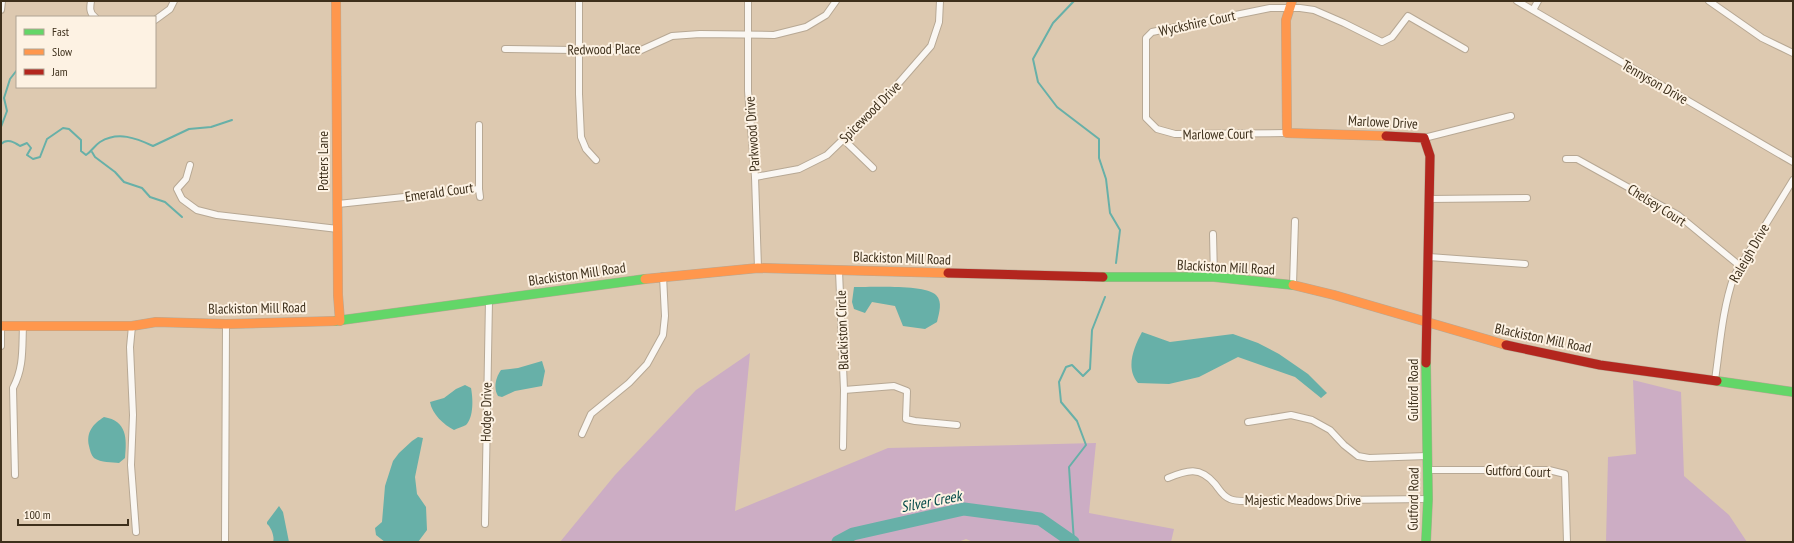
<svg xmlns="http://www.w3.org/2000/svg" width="1794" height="543" font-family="'PT Sans Narrow',sans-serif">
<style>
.green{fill:#ccadc4}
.water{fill:#67b0a8}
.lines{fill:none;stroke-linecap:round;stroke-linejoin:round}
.stream{stroke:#67b0a8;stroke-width:2}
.river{stroke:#67b0a8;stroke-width:13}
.street-casing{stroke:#b7a894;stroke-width:8}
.fast-casing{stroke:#b7a894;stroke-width:10}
.slow-casing{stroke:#b7a894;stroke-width:10}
.jam-casing{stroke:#b7a894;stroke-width:10}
.street{stroke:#faf7f3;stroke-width:6}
.fast{stroke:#63d668;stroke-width:9}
.slow{stroke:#ff974d;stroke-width:9}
.jam{stroke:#b3261e;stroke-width:9}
.labels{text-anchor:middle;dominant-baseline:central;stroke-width:4;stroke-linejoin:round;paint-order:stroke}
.street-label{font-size:14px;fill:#3d2f1b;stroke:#fdf2e3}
.water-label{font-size:15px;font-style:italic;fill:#044a49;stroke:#fdf2e3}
</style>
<rect width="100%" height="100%" fill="#ddc9b0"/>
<g class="green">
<polygon points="750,353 735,511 888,448 1096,443 1089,513 1174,529 1171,542 973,542 966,539 958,542 560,542 615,475 696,390"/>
<polygon points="1633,380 1681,392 1684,476 1729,515 1747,542 1606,542 1608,457 1636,454"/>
</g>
<g class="water">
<path d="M854,287c16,0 72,-3 82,8 7,7 3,18 1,27l-12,7 -22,-3 -8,-20 -23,-4 -7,11 -11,-4 -2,-7z"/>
<path d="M1142,332l28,10 63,-8 25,9 21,11 29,20 19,19 -6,5 -26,-21 -57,-20 -39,20 -30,7 -31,-1c-13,-15 -4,-36 4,-51z"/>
<path d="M542,361l3,10 -3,15 -27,5 -13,6 -4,-1c-5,-8 -2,-19 3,-26l17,-2z"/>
<path d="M465,385l6,3c2,10 3,29 -5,37 -3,2 -9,3 -12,5 -10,-5 -22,-16 -24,-28l14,-4 12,-9z"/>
<path d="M104,417c23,4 23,21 21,41l-6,5c-7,-1 -18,0 -25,-5 -3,-3 -4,-8 -5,-12 -3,-14 4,-22 15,-29z"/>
<polygon points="418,437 423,438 415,477 417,494 426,507 427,530 418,542 385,542 376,535 375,528 382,522 385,486 393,461 399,453 412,441"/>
<path d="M279,506l4,6 6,30h-16c2,-5 -2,-15 -6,-18v-2z"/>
</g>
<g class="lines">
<g class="stream">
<polyline points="1074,1 1053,23 1033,59 1038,82 1057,107 1099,139 1099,158 1106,179 1110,213 1120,230 1116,263"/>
<polyline points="1,127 7,111 4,98 10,79 17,70"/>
<path d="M1,144c6,-6 13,-2 19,2l7,-3 4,5 -4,7 6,4 7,-2 7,-18 16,-11 6,1 12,11v11l5,4c6,-4 8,-9 14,-13 18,-11 36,-4 53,4l36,-17 22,-2 21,-7"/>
<polyline points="92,152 95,157 115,172 124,182 142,188 150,197 165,202 182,217"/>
<polyline points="1074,542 1069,467 1086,445 1077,421 1061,402 1059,382 1066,367 1072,365 1083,376 1090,369 1092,330 1105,297"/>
</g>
<polyline class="river" points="838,542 853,534 964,509 1040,519 1073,542"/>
<defs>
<g id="street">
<path d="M91,1c-1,6 -2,12 4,16"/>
<polyline points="579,1 579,94 581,137 586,149 596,160"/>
<polyline points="748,1 748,91 755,177 758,268"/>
<polyline points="1517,1 1793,162"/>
<polyline points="1709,1 1762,38 1793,53"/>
<polyline points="1,10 2,1"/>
<polyline points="1533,10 1538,1"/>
<polyline points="155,20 170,9 174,1"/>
<polyline points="505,49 639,51 672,36 700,34 774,35 806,27 826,15 836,1"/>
<polyline points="479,125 479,189 480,197"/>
<polyline points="1287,133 1175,134 1157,129 1146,118 1146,38 1152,32 1270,8 1300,8 1314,10 1344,23 1382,42 1392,37 1408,16 1465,49"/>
<polyline points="1424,138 1511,116"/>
<polyline points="843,139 873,168"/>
<polyline points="1566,159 1577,159 1678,215 1740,266"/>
<polyline points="190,165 186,179 177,189 182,199 197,210 217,215 338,229"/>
<polyline points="755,177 799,169 827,155 884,100 931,46 939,22 940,1"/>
<polyline points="1429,199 1527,198"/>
<polyline points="338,204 479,189"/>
<polyline points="1213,234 1214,277"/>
<polyline points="1429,257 1525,264"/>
<polyline points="839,271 844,390 843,447"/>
<polyline points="1293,285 1295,221"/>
<polyline points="132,326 130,347 133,415 131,465 136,532"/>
<polyline points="1,346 1,326"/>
<path d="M1715,380c5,-34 7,-70 19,-104l59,-96"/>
<polyline points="844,390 894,386 907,391 906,419 915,421 957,425"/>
<polyline points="1248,422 1291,415 1312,420 1330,430 1344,445 1358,456 1369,458 1427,456"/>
<polyline points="582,434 591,414 629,383 647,364 663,335 665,316 663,276"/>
<polyline points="1427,470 1549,470 1565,474 1567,542"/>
<path d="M15,475l-2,-87c11,-21 9,-39 10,-62"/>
<path d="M1168,478c19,-8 32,-12 47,6 5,6 7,12 15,15 4,2 11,2 15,2l183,-2"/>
<polyline points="485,524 489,300"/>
<polyline points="225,542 226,324"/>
</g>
<g id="fast">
<polyline points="1103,277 1214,277 1293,285"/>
<polyline points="335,321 645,279"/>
<polyline points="1717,381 1793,392"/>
<polyline points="1426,542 1428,499 1426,363"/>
</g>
<g id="slow">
<polyline points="336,1 338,295 340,321"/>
<polyline points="1292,1 1286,20 1287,133 1386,136"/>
<polyline points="645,279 758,268 948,273"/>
<polyline points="1293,285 1334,295 1506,345"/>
<polyline points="1,326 132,326 156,322 226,324 335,321"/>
</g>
<g id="jam">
<polyline points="1386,136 1424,138 1430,156 1426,363"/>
<polyline points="948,273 1103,277"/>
<polyline points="1506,345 1600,365 1717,381"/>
</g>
</defs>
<use href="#street" class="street-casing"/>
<use href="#fast" class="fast-casing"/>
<use href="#slow" class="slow-casing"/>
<use href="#jam" class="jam-casing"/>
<use href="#street" class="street"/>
<use href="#fast" class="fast"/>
<use href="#slow" class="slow"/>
<use href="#jam" class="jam"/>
</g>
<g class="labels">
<g class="street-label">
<text transform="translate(1197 23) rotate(-12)">Wyckshire Court</text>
<text transform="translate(604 49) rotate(-1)">Redwood Place</text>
<text transform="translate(1655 82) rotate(30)">Tennyson Drive</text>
<text transform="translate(870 112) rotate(-45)">Spicewood Drive</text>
<text transform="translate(1383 122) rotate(3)">Marlowe Drive</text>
<text transform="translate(752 134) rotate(-94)">Parkwood Drive</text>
<text transform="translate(1218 134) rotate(-1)">Marlowe Court</text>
<text transform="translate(323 161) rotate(-90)">Potters Lane</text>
<text transform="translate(439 192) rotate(-8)">Emerald Court</text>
<text transform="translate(1657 205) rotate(32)">Chelsey Court</text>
<text transform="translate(1749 253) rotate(-60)">Raleigh Drive</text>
<text transform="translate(902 258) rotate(2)">Blackiston Mill Road</text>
<text transform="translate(1226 267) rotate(3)">Blackiston Mill Road</text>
<text transform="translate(577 274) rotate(-8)">Blackiston Mill Road</text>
<text transform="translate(257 308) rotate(-1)">Blackiston Mill Road</text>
<text transform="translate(842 330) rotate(-92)">Blackiston Circle</text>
<text transform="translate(1543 338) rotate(12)">Blackiston Mill Road</text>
<text transform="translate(1413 390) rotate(-90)">Gulford Road</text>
<text transform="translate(486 412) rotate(-89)">Hodge Drive</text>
<text transform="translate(1518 471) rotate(2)">Gutford Court</text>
<text transform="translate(1413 499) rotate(-89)">Gutford Road</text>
<text x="1303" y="500">Majestic Meadows Drive</text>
</g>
<g class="water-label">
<text transform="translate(931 501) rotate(-11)">Silver Creek</text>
</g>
</g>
<rect width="1794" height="543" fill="none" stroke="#3d2f1b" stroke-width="4"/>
<rect x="16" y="16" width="140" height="72" fill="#fdf2e3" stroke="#b0a493"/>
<rect x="24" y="29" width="20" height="6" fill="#63d668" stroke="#b0a493"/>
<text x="52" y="36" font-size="12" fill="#3d2f1b">Fast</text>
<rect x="24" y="49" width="20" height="6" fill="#ff974d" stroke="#b0a493"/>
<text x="52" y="56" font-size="12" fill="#3d2f1b">Slow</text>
<rect x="24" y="69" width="20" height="6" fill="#b3261e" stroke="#b0a493"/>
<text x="52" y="76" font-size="12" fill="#3d2f1b">Jam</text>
<path d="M18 519v6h110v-6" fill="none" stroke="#3d2f1b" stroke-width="2"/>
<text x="24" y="519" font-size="12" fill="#3d2f1b" stroke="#fdf2e3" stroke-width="3" paint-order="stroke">100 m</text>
</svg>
